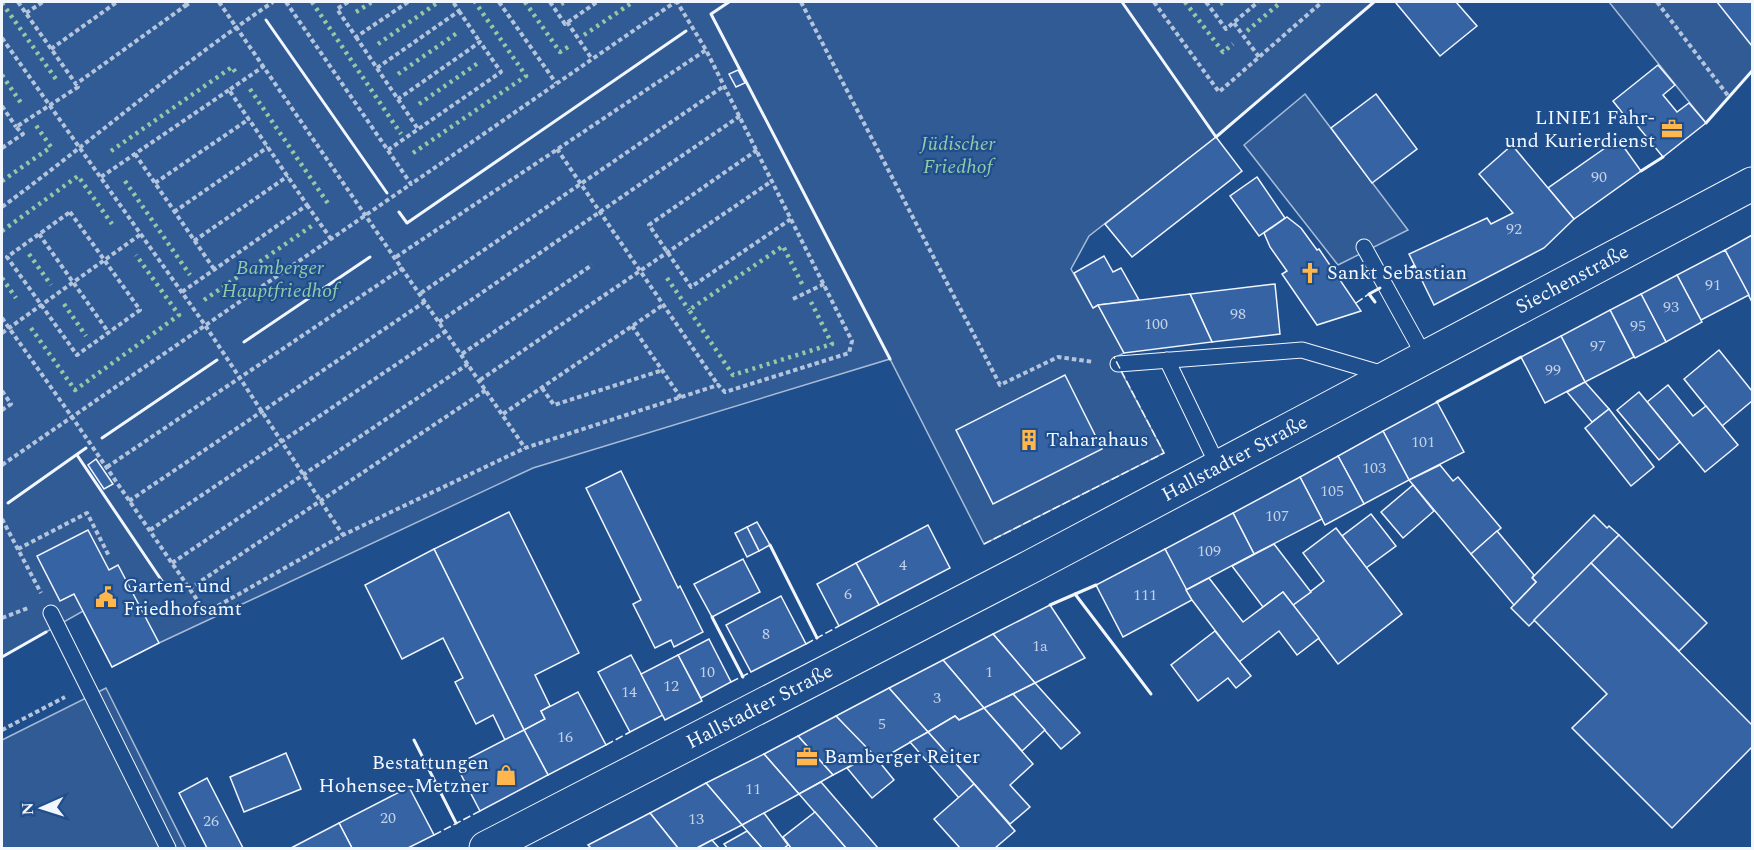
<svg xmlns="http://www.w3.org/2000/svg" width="1754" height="850" font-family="Spectral,serif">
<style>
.built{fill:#305b95;stroke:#a8bbd7;stroke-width:1.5}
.building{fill:#3563a3;stroke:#f2f6ff;stroke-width:1.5}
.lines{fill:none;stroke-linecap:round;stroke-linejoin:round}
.lane-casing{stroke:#f2f6ff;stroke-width:17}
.secondary-casing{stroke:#f2f6ff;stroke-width:35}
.path{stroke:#b3c4dc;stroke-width:4;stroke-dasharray:4.5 3;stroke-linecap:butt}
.lane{stroke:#1f4e8c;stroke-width:15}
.secondary{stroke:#1f4e8c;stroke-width:33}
.hedge{stroke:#97c8a6;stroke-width:4.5;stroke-dasharray:3 4.5;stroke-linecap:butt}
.fence{stroke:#f2f6ff;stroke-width:1.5;stroke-dasharray:8 3;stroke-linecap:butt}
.wall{stroke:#f2f6ff;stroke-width:3}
.labels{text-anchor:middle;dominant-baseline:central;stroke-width:4.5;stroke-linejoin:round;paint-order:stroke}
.number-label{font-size:16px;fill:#c3d1e8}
.poi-label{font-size:20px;fill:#f2f6ff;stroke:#1f4e8c;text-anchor:start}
.park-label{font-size:20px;font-style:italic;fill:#97c8a6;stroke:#1f4e8c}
.street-label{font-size:20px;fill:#f2f6ff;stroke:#1f4e8c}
</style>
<rect width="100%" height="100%" fill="#1f4e8c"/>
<g class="built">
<polygon points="2,2 1374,2 1216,137 1089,236 1071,269 1093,308 1098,305 1124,353 1114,358 1164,453 984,544 890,359 533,468 159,643 112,667 83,611 2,657"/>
<polygon points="1609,2 1752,2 1752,71 1706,123"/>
<polygon points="1305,94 1408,230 1338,265 1244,145"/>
<polygon points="106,688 186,848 2,848 2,740"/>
</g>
<g class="building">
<polygon points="1397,2 1456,2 1477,26 1440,56 1396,3"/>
<polygon points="1717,2 1752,2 1752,46"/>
<polygon points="1658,65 1675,85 1663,95 1677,112 1689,103 1706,123 1663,157 1631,118 1628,120 1613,101"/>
<polygon points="738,70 745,83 736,87 729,74"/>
<polygon points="1376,94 1417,149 1372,183 1331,128"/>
<polygon points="1216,137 1242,171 1132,257 1105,224"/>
<polygon points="1618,139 1641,171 1574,219 1548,188"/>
<polygon points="1512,145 1574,219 1544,248 1434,305 1409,254 1487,218 1491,224 1513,213 1479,174"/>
<polygon points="1257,177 1285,218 1259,236 1230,196"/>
<polygon points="1287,217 1301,228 1317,250 1319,249 1361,311 1317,325 1282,274 1287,271 1270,247 1264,233"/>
<polygon points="1752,235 1752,302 1725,250"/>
<polygon points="1725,250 1749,295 1701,320 1677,275"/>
<polygon points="1104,256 1113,272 1121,268 1139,300 1098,305 1093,308 1074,273"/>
<polygon points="1677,275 1702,322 1666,342 1641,294"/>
<polygon points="1275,284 1280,334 1220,341 1212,342 1190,294"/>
<polygon points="1190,294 1212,342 1124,353 1098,305"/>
<polygon points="1641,294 1666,342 1635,358 1610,310"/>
<polygon points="1610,310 1634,357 1585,382 1561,336"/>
<polygon points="1561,336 1585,382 1545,403 1521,357"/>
<polygon points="1719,350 1752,391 1752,401 1722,426 1684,379"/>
<polygon points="1065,375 1102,449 993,504 956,430"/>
<polygon points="1585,382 1609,409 1592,422 1567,392"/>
<polygon points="1668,385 1693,416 1706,406 1738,445 1705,472 1647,402"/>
<polygon points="1639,392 1680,442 1659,460 1617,410"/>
<polygon points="1437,402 1464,452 1409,480 1383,431"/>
<polygon points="1609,409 1654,467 1631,486 1585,428"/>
<polygon points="1383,431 1409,480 1364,504 1338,456"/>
<polygon points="1338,456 1364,504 1325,525 1300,477"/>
<polygon points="96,459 113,484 104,489 88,465"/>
<polygon points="1440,465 1453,481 1458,477 1501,528 1471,554 1409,480"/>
<polygon points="621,471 678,588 680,586 703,632 674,647 671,640 655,648 633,604 641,600 586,488"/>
<polygon points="1300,477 1322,519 1254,554 1233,513"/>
<polygon points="1413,485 1434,511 1403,538 1381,512"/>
<polygon points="509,512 579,653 535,675 550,706 541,711 545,719 524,730 434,549"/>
<polygon points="1233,513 1254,554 1186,590 1165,549"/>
<polygon points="1371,514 1396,546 1366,568 1342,536"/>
<polygon points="1594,515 1607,528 1609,526 1619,535 1529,626 1511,608 1536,582 1532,578"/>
<polygon points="757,522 770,545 759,551 747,527"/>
<polygon points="928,525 950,568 879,605 856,563"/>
<polygon points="747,527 759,551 747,557 735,533"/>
<polygon points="1336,528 1402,614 1338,664 1293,605 1324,581 1303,553"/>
<polygon points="88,530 109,570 118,565 159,643 112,667 74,594 60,601 37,556"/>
<polygon points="1497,531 1534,575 1532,578 1536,582 1514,605 1471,554"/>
<polygon points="1619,535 1707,623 1679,651 1591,563"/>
<polygon points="1274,544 1311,592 1293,605 1283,592 1263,607 1232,566"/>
<polygon points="434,549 524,730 505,740 493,715 476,724 455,682 463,678 443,638 402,659 365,585"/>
<polygon points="1165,549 1192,600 1123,637 1096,585"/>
<polygon points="743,559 760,592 712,617 694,584"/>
<polygon points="856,563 879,605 839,626 817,584"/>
<polygon points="1591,563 1752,725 1752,747 1672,828 1572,728 1607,694 1534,620"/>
<polygon points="1209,578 1243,622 1283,592 1319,638 1297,655 1279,631 1239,662 1192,600 1186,590"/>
<polygon points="781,596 806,644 751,672 726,625"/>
<polygon points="1050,605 1085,658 1035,683 993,634"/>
<polygon points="1215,631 1251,676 1236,688 1228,678 1198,701 1171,665"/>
<polygon points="993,634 1035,683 984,708 943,660"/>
<polygon points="709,639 731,682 701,698 678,655"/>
<polygon points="631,655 663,715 630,732 598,672"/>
<polygon points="678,655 702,701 665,720 641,674"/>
<polygon points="943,660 984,708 959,720 955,716 928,732 889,688"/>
<polygon points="1035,683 1080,733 1061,749 1013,694"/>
<polygon points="889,688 928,732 878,761 836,716"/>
<polygon points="578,692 606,745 548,775 524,730 545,719 541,711"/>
<polygon points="1013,694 1045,730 1022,751 984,708"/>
<polygon points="984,708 1033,764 1010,785 1030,807 1010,824 928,732 955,716 959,720"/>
<polygon points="836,716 873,754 833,775 798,736"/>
<polygon points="524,730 548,775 480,811 456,765"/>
<polygon points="928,732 974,784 959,798 910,742"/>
<polygon points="798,736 833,775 799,794 764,754"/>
<polygon points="286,753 301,789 244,812 230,777"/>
<polygon points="764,754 799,794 742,825 706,783"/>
<polygon points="873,754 894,780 872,798 847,768"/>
<polygon points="207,778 243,848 207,848 179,793"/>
<polygon points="821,782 878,848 846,848 799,794"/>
<polygon points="706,783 742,825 697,848 678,848 650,813"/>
<polygon points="974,784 1015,831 995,848 960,848 934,819"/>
<polygon points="409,787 434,835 408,848 352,848 339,823"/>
<polygon points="815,812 846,848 791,848 783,837"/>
<polygon points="650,813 678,848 591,848 588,845"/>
<polygon points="764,813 788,845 784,848 762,848 742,825"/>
<polygon points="339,823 352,848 291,848"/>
<polygon points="747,831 762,848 727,848 724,844"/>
<polygon points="712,840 719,848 697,848"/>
</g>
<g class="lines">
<defs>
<g id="lane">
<polyline points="1364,247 1426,359"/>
<polyline points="1167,360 1218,466"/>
<polyline points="1118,364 1302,350 1387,375"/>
<polyline points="51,613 168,848"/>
</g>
<g id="secondary">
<path id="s1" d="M486,848l546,-282 720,-382"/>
</g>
</defs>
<use href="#lane" class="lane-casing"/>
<use href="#secondary" class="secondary-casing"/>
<g class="path">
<polyline points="18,2 76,84 185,6 182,2"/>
<polyline points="219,2 525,448"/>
<polyline points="286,2 411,184 675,2"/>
<polyline points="348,2 337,9 356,37 408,2"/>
<polyline points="499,2 556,83"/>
<polyline points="550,2 565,24 597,2"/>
<polyline points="801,2 1000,385 1058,357 1094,362"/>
<polyline points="1154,2 1219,92 1322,2"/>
<polyline points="1206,2 1226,29 1258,2"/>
<polyline points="1657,2 1729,97"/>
<polyline points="185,6 191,2"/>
<polyline points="459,11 480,42"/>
<polyline points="26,13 43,2"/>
<polyline points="567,22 592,59"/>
<polyline points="1234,23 1259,57"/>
<polyline points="356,37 418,129"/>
<polyline points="2,38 205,325 343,535"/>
<polyline points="51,49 117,2"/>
<polyline points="377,68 459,11 453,2"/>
<polyline points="2,106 16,127"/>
<polyline points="2,148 23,134 16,127 78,87 77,84"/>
<polyline points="557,149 718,385"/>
<polyline points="388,150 501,72 480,42 398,99"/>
<polyline points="757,150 649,225 691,287 791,219"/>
<polyline points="135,154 214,269"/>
<polyline points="101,177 229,90"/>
<polyline points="155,183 249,119"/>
<polyline points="307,205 331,239"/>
<path d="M2,207c91,-67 177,-142 271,-205"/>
<polygon points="70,212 140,310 77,355 7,257"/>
<polyline points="174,212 268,147"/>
<polyline points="39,234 109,333"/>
<polyline points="194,241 288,176"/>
<polyline points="396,257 706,50"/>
<polyline points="182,292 307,205 229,90 264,66"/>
<polyline points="421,293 724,86"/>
<polyline points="793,299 824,284"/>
<polyline points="2,318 72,417 202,607 216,607 343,535 525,448 718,385 725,392 849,353 852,341 706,50 677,2"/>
<polyline points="439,322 740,116"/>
<polyline points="632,326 681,398"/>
<polyline points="2,333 141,234"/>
<polyline points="462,354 592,265"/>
<polyline points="480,380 772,181"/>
<polyline points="542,388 554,405 663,370"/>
<polyline points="2,391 11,404 2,410"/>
<polyline points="503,414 663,305"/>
<polyline points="2,465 411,184"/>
<polyline points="107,467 403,268"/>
<polyline points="129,501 426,301"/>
<polyline points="2,519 41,593"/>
<polyline points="150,530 446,331"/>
<polyline points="18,549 87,513 109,556"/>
<polyline points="172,563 468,364"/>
<polyline points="189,589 486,390"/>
<polyline points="2,618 28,608"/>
<polyline points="2,730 65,697"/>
</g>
<use href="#lane" class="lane"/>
<use href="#secondary" class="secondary"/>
<g class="hedge">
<polyline points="312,2 401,134"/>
<polyline points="525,2 560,52 571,45"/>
<polyline points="1185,2 1223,52 1233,44"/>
<polyline points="2,3 58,82"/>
<polyline points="561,4 565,2"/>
<polyline points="1220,4 1224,2"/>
<polyline points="356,12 372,2"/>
<polyline points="1247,31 1281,2"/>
<polyline points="584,35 633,2"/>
<polyline points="378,44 437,3"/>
<polyline points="398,74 457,33"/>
<polyline points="2,75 23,106"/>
<polyline points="250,89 329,205"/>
<polyline points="419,104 478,63"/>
<polyline points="111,151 232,67 236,73"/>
<polyline points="413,153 526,76 475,2"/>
<polyline points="2,181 51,147 35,124"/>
<polyline points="125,181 190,275"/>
<polyline points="2,231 78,176 112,224"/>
<polyline points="29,254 51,285"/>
<polyline points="2,278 16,298"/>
<polyline points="667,278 689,310"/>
<polyline points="802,284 783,246 689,310 733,375 832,344 810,300"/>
<polyline points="204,300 313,225"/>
<polyline points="64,304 86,336"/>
<polyline points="31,328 75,390 179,315 136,255"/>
</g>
<g class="fence">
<polyline points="1356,303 1369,294"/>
<polyline points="984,544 1164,453 1114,357"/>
<polyline points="806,644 839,626"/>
<polyline points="731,682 751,672"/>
<polyline points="606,745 630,732"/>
<polyline points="434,835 480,811"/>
</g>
<g class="wall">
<polyline points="729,2 711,14 890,359"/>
<polyline points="1122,2 1216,137 1374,2"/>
<polyline points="266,20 387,193"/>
<polyline points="1706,123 1752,71"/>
<polyline points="1641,171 1663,157"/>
<polyline points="399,212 407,223 686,31"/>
<polyline points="1404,273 1414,266"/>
<polyline points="1375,302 1369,294 1380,288"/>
<polyline points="244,342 370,257"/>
<polyline points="1437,402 1521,357"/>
<polyline points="102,438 217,360"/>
<polyline points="77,455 162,581"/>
<polyline points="8,503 86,448"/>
<polyline points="770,545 817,638"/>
<polyline points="1075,594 1151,694"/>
<polyline points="1050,605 1096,585"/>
<polyline points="712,617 743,677"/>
<polyline points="2,657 46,632"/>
<polyline points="414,740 456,823"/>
</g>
</g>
<defs>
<symbol id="office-bare" viewBox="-9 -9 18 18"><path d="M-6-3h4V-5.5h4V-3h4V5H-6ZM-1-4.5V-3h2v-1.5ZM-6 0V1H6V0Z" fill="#ffb74d" stroke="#1f4e8c" stroke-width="2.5" paint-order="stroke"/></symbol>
<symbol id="church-bare" viewBox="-9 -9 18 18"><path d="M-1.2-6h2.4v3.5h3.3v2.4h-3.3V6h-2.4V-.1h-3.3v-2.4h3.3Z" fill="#ffb74d" stroke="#1f4e8c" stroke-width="2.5" paint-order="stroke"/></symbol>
<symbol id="building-bare" viewBox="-9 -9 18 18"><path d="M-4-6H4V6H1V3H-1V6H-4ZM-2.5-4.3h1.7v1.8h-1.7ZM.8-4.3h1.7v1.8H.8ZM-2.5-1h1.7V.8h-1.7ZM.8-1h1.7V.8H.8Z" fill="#ffb74d" stroke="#1f4e8c" stroke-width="2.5" paint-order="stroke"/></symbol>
<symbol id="civic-bare" viewBox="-9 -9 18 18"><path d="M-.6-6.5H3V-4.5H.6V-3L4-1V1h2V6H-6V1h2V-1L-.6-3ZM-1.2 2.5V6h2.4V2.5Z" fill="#ffb74d" stroke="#1f4e8c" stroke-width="2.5" paint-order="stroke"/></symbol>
<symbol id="shop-bare" viewBox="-9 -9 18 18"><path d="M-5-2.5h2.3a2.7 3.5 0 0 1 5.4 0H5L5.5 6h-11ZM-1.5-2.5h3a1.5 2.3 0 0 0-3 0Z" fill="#ffb74d" stroke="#1f4e8c" stroke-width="2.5" paint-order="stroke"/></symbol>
</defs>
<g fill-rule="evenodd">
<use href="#office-bare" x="1657" y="114" width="30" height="30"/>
<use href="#church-bare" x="1295" y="258" width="30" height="30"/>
<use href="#building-bare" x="1014" y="425" width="30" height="30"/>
<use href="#civic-bare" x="91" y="582" width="30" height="30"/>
<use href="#office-bare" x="792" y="742" width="30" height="30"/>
<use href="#shop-bare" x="491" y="760" width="30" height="30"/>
</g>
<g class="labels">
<g class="number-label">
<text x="1599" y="177">90</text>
<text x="1514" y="229">92</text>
<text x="1713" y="285">91</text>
<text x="1671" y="307">93</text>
<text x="1238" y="314">98</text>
<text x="1156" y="324">100</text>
<text x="1638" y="326">95</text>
<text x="1598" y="346">97</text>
<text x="1553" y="370">99</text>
<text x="1423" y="442">101</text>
<text x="1374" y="468">103</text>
<text x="1332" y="491">105</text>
<text x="1277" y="516">107</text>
<text x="1209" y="551">109</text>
<text x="903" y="565">4</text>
<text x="848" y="594">6</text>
<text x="1145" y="595">111</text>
<text x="766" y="634">8</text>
<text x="1040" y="646">1a</text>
<text x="707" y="672">10</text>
<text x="989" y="672">1</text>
<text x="671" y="686">12</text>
<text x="629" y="692">14</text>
<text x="937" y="698">3</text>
<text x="882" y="724">5</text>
<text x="565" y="737">16</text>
<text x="753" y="789">11</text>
<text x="388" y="818">20</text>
<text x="696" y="819">13</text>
<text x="211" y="821">26</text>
</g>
<g class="poi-label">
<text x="1655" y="118" text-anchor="end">LINIE1 Fahr-<tspan x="1655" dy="23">und Kurierdienst</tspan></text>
<text x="1327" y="273">Sankt Sebastian</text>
<text x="1046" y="440">Taharahaus</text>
<text x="123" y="586">Garten- und<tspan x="123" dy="23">Friedhofsamt</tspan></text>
<text x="824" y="757">Bamberger Reiter</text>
<text x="489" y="763" text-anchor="end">Bestattungen<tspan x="489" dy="23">Hohensee-Metzner</tspan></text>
</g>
<g class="park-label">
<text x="958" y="144">Jüdischer<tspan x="958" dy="23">Friedhof</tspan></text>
<text x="280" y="268">Bamberger<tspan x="280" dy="23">Hauptfriedhof</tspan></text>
</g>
<g class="street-label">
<text stroke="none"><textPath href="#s1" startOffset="1226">Siechenstraße</textPath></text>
<text stroke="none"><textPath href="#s1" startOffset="844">Hallstadter Straße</textPath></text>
<text stroke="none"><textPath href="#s1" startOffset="308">Hallstadter Straße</textPath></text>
</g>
</g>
<rect width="1754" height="850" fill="none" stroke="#f2f6ff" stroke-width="6"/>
<g transform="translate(42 808) rotate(267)" stroke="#1f4e8c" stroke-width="4.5" paint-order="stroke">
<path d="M0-4.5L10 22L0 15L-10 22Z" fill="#f2f6ff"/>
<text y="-9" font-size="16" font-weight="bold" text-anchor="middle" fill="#f2f6ff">N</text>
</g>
</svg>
